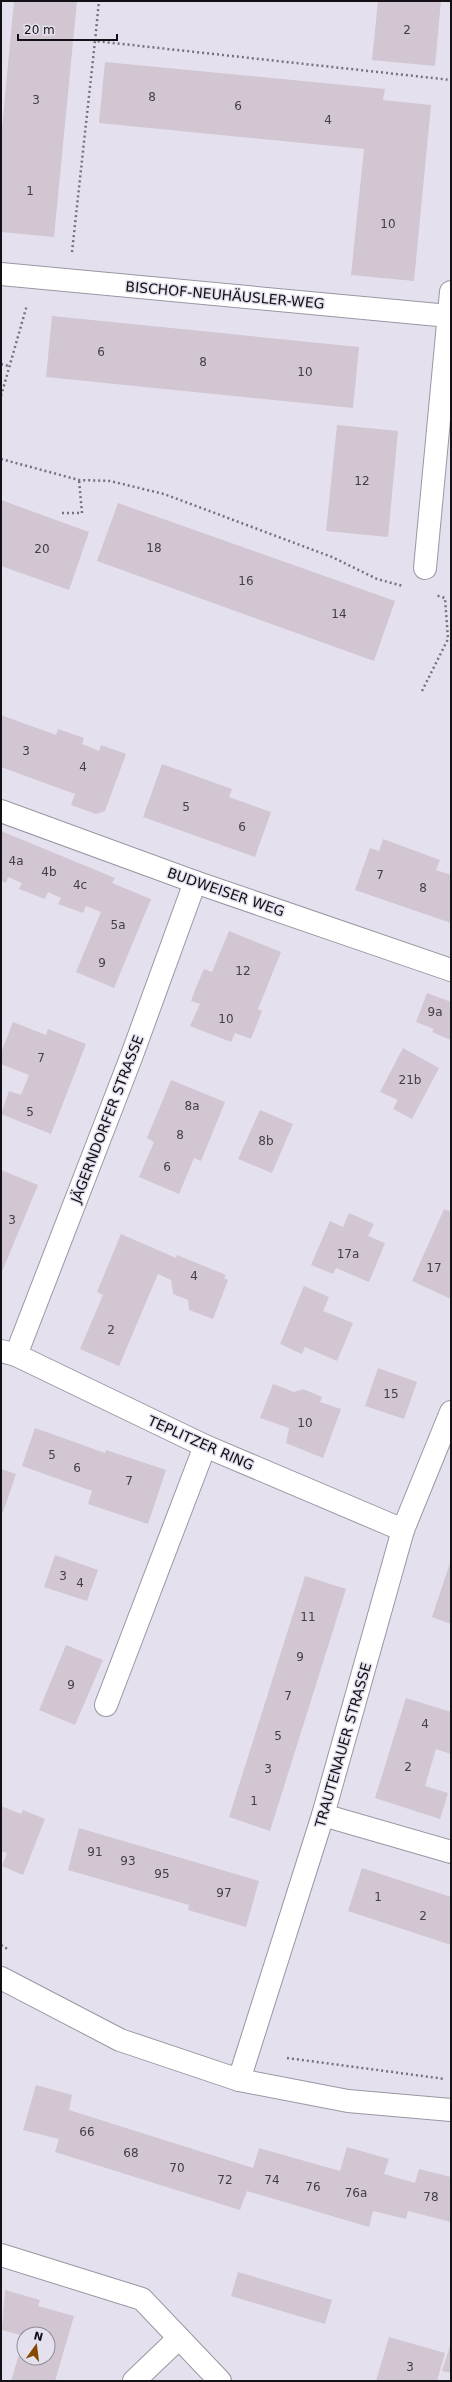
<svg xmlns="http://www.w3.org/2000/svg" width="452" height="2382" font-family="'DejaVu Sans',sans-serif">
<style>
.building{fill:#d1c6d1}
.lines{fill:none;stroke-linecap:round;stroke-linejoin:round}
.minor-casing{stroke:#9a96a2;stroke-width:24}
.path{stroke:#75727b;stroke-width:2.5;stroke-dasharray:2 3;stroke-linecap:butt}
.minor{stroke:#fff;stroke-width:22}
.labels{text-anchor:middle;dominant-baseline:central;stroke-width:3;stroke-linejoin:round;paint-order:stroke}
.number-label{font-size:12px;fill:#423e45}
.street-label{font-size:14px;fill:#131116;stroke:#e5e0ee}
</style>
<rect width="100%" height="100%" fill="#e5e0ee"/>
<g class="building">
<polygon points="14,1 77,1 54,237 1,232 1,139"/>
<polygon points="378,1 441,1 435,66 372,60"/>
<polygon points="105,62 385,89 383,100 431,105 414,281 351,275 364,149 99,123"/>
<polygon points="52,316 359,347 353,408 46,377"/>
<polygon points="337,425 398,431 388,537 326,531"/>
<polygon points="1,500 89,532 69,590 1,566"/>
<polygon points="118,503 395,601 374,661 97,561"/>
<polygon points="1,715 56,735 58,729 84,738 82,744 99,751 101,745 126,754 105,811 96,814 71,805 75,794 1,767"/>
<polygon points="162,764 232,789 229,797 271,812 255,857 143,817"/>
<polygon points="1,831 115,878 112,883 151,899 114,988 76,972 101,912 86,906 83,913 58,904 61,898 48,892 45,899 19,889 22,883 8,877 6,883 1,881"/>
<polygon points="383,839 440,860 436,870 451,875 451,923 355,890 370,848 379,851"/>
<polygon points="229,931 281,952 258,1009 262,1011 251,1039 235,1033 231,1042 190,1026 200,1004 191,1001 197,985 204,969 212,972"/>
<polygon points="427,993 451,1002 451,1040 432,1032 434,1029 416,1022"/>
<polygon points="13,1022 46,1035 48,1029 86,1044 51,1134 1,1114 9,1091 21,1095 29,1075 1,1064 1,1053"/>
<polygon points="403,1048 439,1068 412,1119 393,1109 398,1100 380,1092"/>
<polygon points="171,1080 225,1102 201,1161 194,1158 179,1194 139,1177 154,1142 147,1138"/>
<polygon points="260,1110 293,1124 272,1173 238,1159"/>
<polygon points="1,1170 38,1185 1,1274"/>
<polygon points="444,1209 451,1212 451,1299 412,1281"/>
<polygon points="349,1213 374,1224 368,1236 385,1243 369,1282 336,1268 333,1274 311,1265 330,1221 343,1227"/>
<polygon points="121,1234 176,1258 177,1255 226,1275 224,1278 228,1280 213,1319 189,1310 188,1300 173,1294 171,1280 158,1274 119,1366 80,1349 103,1295 97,1292"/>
<polygon points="304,1286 329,1297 323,1311 353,1323 337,1361 305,1347 302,1354 280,1344"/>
<polygon points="378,1368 417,1382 404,1419 365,1406"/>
<polygon points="273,1384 294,1392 303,1389 322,1397 320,1402 341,1409 323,1458 286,1443 289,1428 260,1418"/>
<polygon points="35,1428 105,1453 106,1450 166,1470 148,1524 88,1504 92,1491 22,1466"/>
<polygon points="1,1469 16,1474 3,1512 1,1512"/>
<polygon points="55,1555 98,1570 87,1601 44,1587"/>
<polygon points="451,1560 451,1624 432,1617"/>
<polygon points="305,1576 346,1589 270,1831 229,1817"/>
<polygon points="66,1645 103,1660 75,1725 39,1710"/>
<polygon points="406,1698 451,1712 451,1754 436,1749 425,1786 448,1793 440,1819 375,1798"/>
<polygon points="1,1806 21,1814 23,1810 45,1819 23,1875 2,1866 7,1853 1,1851"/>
<polygon points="79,1828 259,1881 246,1927 188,1910 189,1905 68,1870"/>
<polygon points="362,1868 451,1897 451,1945 348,1911"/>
<polygon points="36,2085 72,2095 69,2110 253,2168 259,2148 340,2171 347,2147 389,2159 384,2174 415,2183 419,2169 451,2177 451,2222 408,2211 406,2219 373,2211 369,2227 247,2191 240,2210 55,2152 59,2139 23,2130"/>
<polygon points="238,2272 332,2300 325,2324 231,2296"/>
<polygon points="5,2290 40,2300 38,2306 74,2316 55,2381 11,2381 24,2337 24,2358 48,2358 48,2334 24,2334 24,2336 2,2330"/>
<polygon points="389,2337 445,2353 437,2381 376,2381"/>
<polygon points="450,2346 451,2346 451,2373 442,2371"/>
</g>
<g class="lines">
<defs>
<g id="minor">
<polyline points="1,274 449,316"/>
<polyline points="425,568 451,292"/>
<polyline points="1,811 195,882 451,970"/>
<polyline points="1,1351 16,1355 205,1446 403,1530"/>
<polyline points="16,1355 132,1055 195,882"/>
<polyline points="106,1705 205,1446"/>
<polyline points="323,1815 451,1852"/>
<polyline points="1,1978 120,2040 239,2080 348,2101 451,2110"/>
<polyline points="239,2080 323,1815 403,1530 451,1412"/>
<polyline points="1,2255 142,2299 220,2381"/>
<polyline points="134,2381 179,2338"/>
</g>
</defs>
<use href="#minor" class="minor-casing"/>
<g class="path">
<polyline points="95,41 99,1"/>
<polyline points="72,252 95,41 451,80"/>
<polyline points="1,364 9,366"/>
<polyline points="1,396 27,305"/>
<polyline points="1,459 79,480 110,481 164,494 332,557 377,579 403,586"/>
<polyline points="62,513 82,513 79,480"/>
<polyline points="422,691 448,639 445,598 435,595"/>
<polyline points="1,1945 9,1950"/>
<polyline points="287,2058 445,2079"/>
</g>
<use href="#minor" class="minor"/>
</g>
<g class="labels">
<g class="number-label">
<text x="407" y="30">2</text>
<text x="152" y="97">8</text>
<text x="36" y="100">3</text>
<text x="238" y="106">6</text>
<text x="328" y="120">4</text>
<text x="30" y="191">1</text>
<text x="388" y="224">10</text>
<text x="101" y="352">6</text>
<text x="203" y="362">8</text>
<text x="305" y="372">10</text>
<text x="362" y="481">12</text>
<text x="154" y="548">18</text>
<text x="42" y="549">20</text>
<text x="246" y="581">16</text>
<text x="339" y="614">14</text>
<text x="26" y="751">3</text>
<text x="83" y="767">4</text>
<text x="186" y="807">5</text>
<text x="242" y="827">6</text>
<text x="16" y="861">4a</text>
<text x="49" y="872">4b</text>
<text x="380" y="875">7</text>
<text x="80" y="885">4c</text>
<text x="423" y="888">8</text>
<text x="118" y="925">5a</text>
<text x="102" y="963">9</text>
<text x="243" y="971">12</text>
<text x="435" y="1012">9a</text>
<text x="226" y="1019">10</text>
<text x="41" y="1058">7</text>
<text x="410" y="1080">21b</text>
<text x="192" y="1106">8a</text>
<text x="30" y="1112">5</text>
<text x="180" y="1135">8</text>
<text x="266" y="1141">8b</text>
<text x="167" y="1167">6</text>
<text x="12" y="1220">3</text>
<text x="348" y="1254">17a</text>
<text x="434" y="1268">17</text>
<text x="194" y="1276">4</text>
<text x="111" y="1330">2</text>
<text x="391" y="1394">15</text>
<text x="305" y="1423">10</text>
<text x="52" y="1455">5</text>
<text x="77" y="1468">6</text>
<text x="129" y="1481">7</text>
<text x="63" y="1576">3</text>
<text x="80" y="1583">4</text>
<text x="308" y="1617">11</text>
<text x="300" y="1657">9</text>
<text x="71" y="1685">9</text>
<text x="288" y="1696">7</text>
<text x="425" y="1724">4</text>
<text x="278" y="1736">5</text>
<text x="408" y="1767">2</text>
<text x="268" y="1769">3</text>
<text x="254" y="1801">1</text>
<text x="95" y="1852">91</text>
<text x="128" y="1861">93</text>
<text x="162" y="1874">95</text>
<text x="224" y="1893">97</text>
<text x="378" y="1897">1</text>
<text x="423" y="1916">2</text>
<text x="87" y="2132">66</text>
<text x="131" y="2153">68</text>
<text x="177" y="2168">70</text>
<text x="225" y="2180">72</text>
<text x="272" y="2180">74</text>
<text x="313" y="2187">76</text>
<text x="356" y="2193">76a</text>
<text x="431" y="2197">78</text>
<text x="410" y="2367">3</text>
</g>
<g class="street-label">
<text transform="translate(225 295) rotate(5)">BISCHOF-NEUHÄUSLER-WEG</text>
<text transform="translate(226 892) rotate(19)">BUDWEISER WEG</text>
<text transform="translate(107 1119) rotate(-69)">JÄGERNDORFER STRASSE</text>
<text transform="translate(201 1443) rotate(24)">TEPLITZER RING</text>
<text transform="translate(343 1745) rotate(-74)">TRAUTENAUER STRASSE</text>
</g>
</g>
<rect width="452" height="2382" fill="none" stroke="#131116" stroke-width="4"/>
<g transform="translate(36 2346) rotate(14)"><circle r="19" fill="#e5e0ee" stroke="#918d98"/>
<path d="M0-3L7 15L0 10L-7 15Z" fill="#854902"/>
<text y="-6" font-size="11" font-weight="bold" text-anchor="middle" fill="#131116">N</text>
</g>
<path d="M18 34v6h99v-6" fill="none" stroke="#131116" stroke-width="2"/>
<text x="24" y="34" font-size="12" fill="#131116" stroke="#e5e0ee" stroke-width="3" paint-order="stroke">20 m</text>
</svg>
